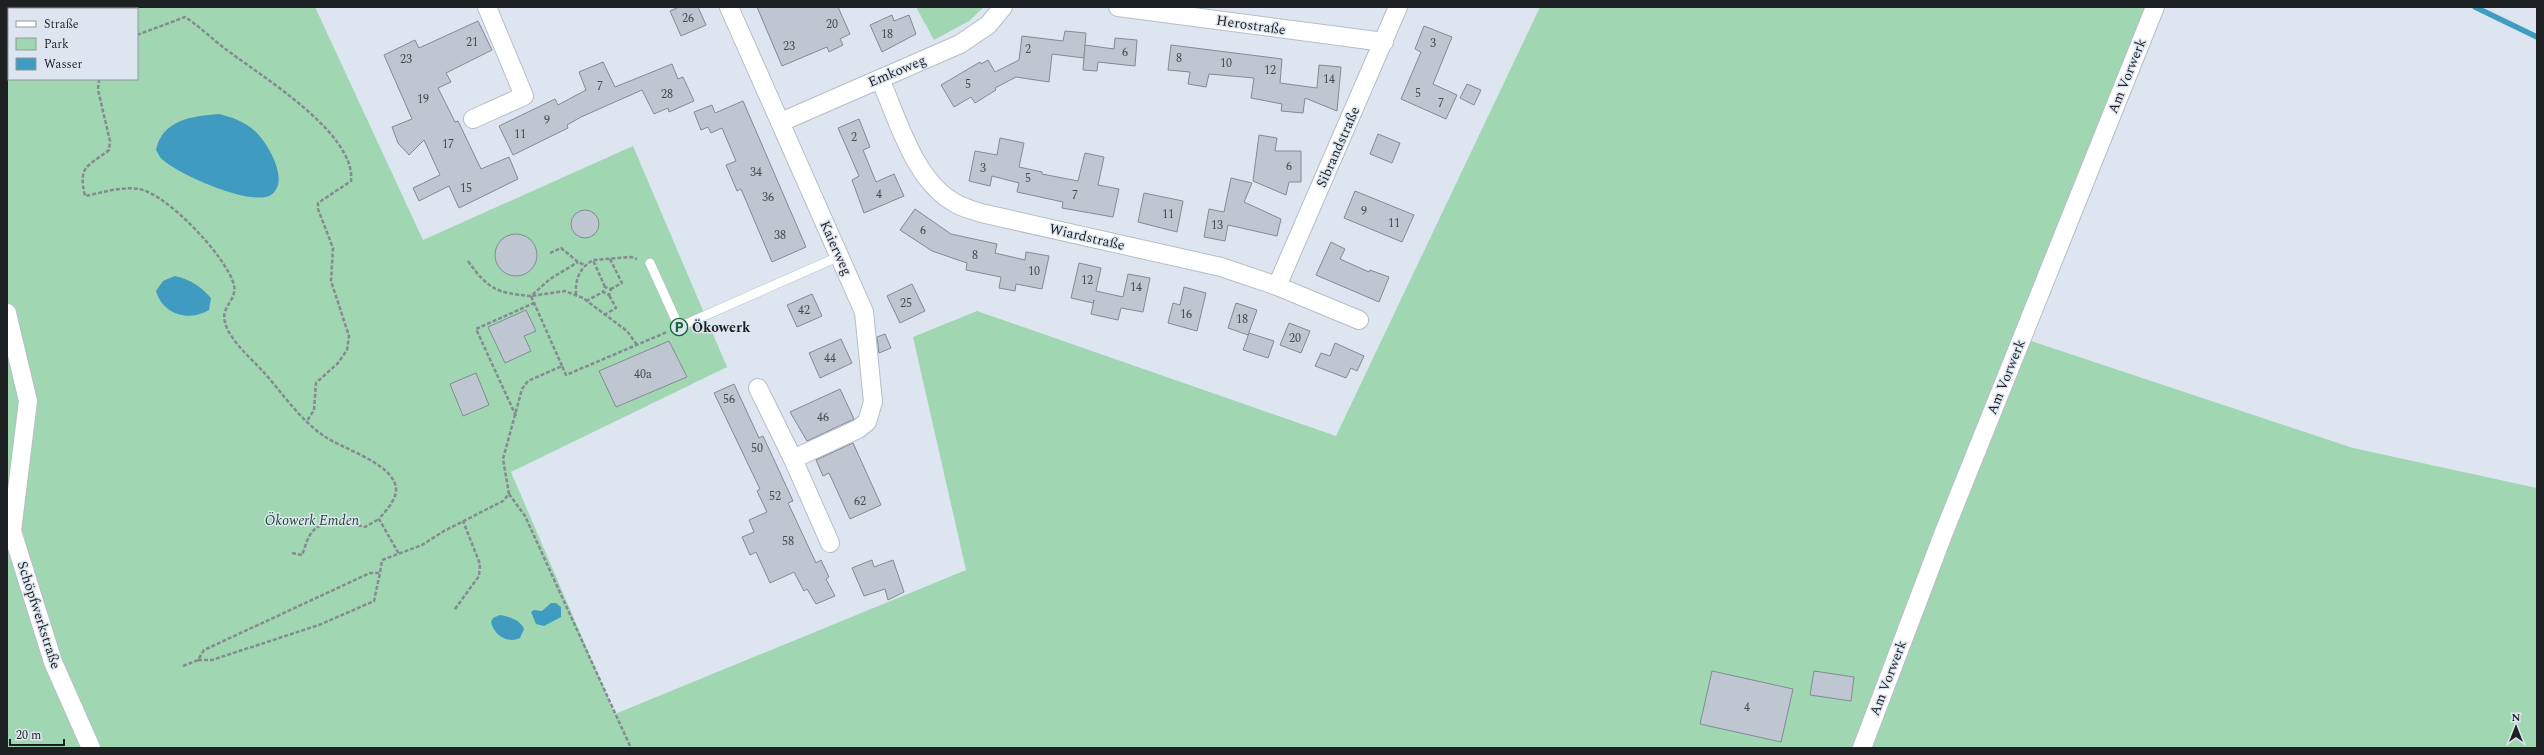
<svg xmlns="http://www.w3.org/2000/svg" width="2544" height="755" font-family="Spectral,serif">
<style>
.green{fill:#a0d6b1;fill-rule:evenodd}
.water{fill:#3f9cc0}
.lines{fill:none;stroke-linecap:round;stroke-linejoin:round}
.stream{stroke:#3f9cc0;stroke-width:5.5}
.building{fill:#bec7d1;stroke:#828b93}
.service-casing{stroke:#b5bec7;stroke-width:10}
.minor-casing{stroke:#b5bec7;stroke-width:20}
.path{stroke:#848b91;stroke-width:2.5;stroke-dasharray:4 2;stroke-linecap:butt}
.service{stroke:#fff;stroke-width:9}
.minor{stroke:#fff;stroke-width:18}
.labels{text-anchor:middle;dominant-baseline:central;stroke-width:3;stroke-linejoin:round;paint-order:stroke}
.number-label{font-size:12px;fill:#464a4f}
.street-label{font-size:14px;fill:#1e2124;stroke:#dde6f0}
.poi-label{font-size:14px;font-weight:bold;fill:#1e2124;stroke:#dde6f0;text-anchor:start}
.park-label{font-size:14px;font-style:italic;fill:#1f472e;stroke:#dde6f0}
</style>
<rect width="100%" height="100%" fill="#dde6f0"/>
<g class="green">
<path d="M7,7h308l108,233 210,-94 94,221 -216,105 104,242 351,-144 -53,-233 64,-26 359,125 204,-429h615l-133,331 331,110 184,40v260h-2530zM9,9h128v70h-128z"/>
<polygon points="916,7 984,7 969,21 934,40"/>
</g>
<g class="water">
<path d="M219,114c13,3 26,8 36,17 12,11 36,50 16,64 -20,12 -93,-21 -108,-35 -3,-2 -5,-7 -7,-10 6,-30 36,-34 63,-36z"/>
<path d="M175,276c16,4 25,10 36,22l-2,12c-20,12 -46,5 -53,-19l7,-10z"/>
<polygon points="551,603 556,603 561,607 561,617 544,626 536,624 531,612 534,610 542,611"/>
<path d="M500,615c9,2 20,4 24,14l-4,9c-13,6 -26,-3 -29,-16l2,-4z"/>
</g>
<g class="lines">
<polyline class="stream" points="2475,7 2537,37"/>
</g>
<g class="building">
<polygon points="679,7 698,7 706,25 681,36 670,11"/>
<polygon points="757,7 838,7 850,34 840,39 843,45 829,52 827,47 782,66"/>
<polygon points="892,15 894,21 909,15 916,34 882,52 870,25"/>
<polygon points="478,21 492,50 446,73 451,82 438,88 455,122 458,121 481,169 509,157 518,179 459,208 449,186 419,201 413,188 440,175 424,140 409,155 398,143 392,127 412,119 384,55 415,40 419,48"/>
<polygon points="1424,26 1452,37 1433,84 1457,95 1446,119 1401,99 1421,52 1415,49"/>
<polygon points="1065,31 1086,33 1084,58 1052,54 1049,82 1016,77 995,88 996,90 975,103 971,97 954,107 941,85 980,62 981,64 988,60 995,72 1019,60 1022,36 1063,41"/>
<polygon points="1115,38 1137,40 1135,66 1098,62 1097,71 1083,70 1085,45 1114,49"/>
<polygon points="1171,45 1282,59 1280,83 1317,88 1319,65 1341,67 1337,111 1305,98 1303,113 1281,111 1282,104 1251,98 1254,78 1209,74 1206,87 1188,84 1190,72 1168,70"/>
<polygon points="603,62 615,87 672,64 678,79 683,77 694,101 669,112 668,108 654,114 642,90 581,117 567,125 568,128 513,155 499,126 555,99 558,105 586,90 579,72"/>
<polygon points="1467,84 1481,90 1474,105 1460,98"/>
<polygon points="743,101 806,247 772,262 741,189 737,191 726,165 736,161 722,128 711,133 708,127 701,130 694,112 712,105 715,113"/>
<polygon points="859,119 870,147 863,150 876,182 894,174 904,196 864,213 852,180 859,176 838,128"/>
<polygon points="1378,134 1400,143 1392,163 1370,154"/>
<polygon points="1259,135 1277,138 1275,151 1301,151 1301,182 1289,182 1286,195 1253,181"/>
<polygon points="1000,138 1024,143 1019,167 1042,172 1042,174 1078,181 1085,153 1104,157 1098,185 1119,189 1113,217 1062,208 1063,202 1017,192 1019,183 992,176 990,186 969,181 975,151 997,155"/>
<polygon points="1231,178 1252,183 1244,202 1281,219 1277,236 1228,225 1225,241 1204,237 1209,209 1224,212"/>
<polygon points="1355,191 1414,215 1402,242 1344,218"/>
<polygon points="1144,193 1183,201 1177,232 1138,222"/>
<polygon points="915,209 951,234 997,244 995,253 1025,260 1026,252 1049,256 1042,289 1016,284 1015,291 999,288 1001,277 966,270 967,263 932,251 900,230"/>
<circle cx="585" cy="224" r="14"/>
<circle cx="516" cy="255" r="21"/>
<polygon points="1331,242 1345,249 1340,259 1369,272 1370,270 1389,277 1379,302 1316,275"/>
<polygon points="1079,263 1101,268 1096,291 1123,297 1128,274 1150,278 1143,312 1121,308 1118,320 1091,314 1094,300 1093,303 1071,298"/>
<polygon points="912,284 925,311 900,323 887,296"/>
<polygon points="1184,287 1206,293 1197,331 1168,323 1173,303 1180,305"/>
<polygon points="812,294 822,316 797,327 787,305"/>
<polygon points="1236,303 1257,310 1248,335 1228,328"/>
<polygon points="526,310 536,331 524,336 531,351 505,363 488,327"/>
<polygon points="1289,323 1310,331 1301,353 1280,345"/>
<polygon points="1249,333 1274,341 1268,358 1243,350"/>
<polygon points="885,334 891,348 879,353 877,337"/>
<polygon points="841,339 852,363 820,378 809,353"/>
<polygon points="669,341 687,377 616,407 599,371"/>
<polygon points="1335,343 1364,356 1357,371 1351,368 1346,378 1315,366 1321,353 1330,356"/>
<polygon points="476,373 489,405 463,416 450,384"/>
<polygon points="734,384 759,438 763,436 770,451 793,501 788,503 816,563 821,560 829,577 826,579 835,596 816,604 807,589 804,591 794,572 770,583 756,552 750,555 742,537 754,532 749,520 767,512 757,491 760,489 714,393"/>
<polygon points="840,389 854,419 807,441 790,412"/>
<polygon points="853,443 881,505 850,519 829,473 823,476 816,460"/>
<polygon points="872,560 874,567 893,560 904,592 888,600 885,589 864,596 852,568"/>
<polygon points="1712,671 1793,689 1781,742 1700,724"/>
<polygon points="1814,671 1854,677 1851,701 1810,695"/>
</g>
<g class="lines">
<defs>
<polyline id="service" points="650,263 679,327 840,256"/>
<g id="minor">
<polyline points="729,7 864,312 873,402 867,422 858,429 793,459 830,543"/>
<polyline points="1118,7 1384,42"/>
<path d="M880,79c18,40 34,102 75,124 8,5 17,7 26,10l240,54 56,19 82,34"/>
<polyline points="473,119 524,96 487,7"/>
<polyline points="781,122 960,44 988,25 1003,7"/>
<polyline points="1277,286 1398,7"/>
<polyline points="7,313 28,401 12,531 53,662 91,748"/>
<polyline points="758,388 793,459"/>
<polyline points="1862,748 1944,532 2155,7"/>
</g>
</defs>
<use href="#service" class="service-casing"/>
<use href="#minor" class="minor-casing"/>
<g class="path">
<path d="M137,35l48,-18c17,11 30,25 46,36 33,25 125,81 120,128l-33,22v6l15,39 -2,33 18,55 -2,14 -9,13 -22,20 -2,27 -7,11"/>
<path d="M99,79l-1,11 12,51 -1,9c-22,17 -31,16 -24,46 16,-3 37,-10 54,-7 27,4 88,68 95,96 2,11 -4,15 -8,24 -9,18 19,44 30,55 23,23 41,54 68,72 18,13 69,27 72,52 1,12 -10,22 -17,31l20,35"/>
<polyline points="550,253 561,248 578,262 585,265"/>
<polyline points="610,259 622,283 611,289"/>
<path d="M468,261c20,28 28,32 63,35l19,-17 28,-17"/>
<polyline points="605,287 593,260 631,257 637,259"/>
<path d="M576,295c-1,-15 3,-27 17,-35"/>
<polyline points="586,301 603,292 609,295 611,289 605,287 603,292"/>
<polyline points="604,315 616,308 609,295"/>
<polyline points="562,366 531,296 565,291 583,298 627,331 637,345"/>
<polyline points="516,416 476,329 534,303"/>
<polyline points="509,494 525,516 631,748"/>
<path d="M292,553l10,2c3,-7 5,-17 10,-23 13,-15 38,-9 53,-5l14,-8"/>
<polyline points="455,609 479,576 480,564 463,521"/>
<polyline points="198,660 212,660 319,625 374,601 380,573"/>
<polyline points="183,666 198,660 204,650 370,573 380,573 382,560 422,545 444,531 503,501 509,494 503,459 522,389 528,381 562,366 566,375 667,332"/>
</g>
<use href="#service" class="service"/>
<use href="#minor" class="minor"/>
</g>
<defs>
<symbol id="parking-ring" viewBox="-11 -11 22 22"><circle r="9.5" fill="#dde6f0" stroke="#16693a" stroke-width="1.5"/><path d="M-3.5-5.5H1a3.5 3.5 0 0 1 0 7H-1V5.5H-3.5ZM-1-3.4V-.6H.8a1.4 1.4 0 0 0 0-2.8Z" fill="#16693a"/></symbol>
</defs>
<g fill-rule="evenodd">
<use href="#parking-ring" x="669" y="317" width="20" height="20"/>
</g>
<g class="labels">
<g class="number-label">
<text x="688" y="18">26</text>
<text x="832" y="24">20</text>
<text x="887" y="34">18</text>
<text x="472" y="42">21</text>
<text x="1433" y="43">3</text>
<text x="789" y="46">23</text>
<text x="1028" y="49">2</text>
<text x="1125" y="52">6</text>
<text x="1179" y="58">8</text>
<text x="406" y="59">23</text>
<text x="1226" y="63">10</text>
<text x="1270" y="70">12</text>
<text x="1329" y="79">14</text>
<text x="968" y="84">5</text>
<text x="600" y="86">7</text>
<text x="1418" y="93">5</text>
<text x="667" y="94">28</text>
<text x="423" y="99">19</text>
<text x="1441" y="103">7</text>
<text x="547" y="120">9</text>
<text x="520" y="134">11</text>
<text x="854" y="137">2</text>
<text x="448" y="144">17</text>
<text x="1289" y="166">6</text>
<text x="983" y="168">3</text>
<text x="756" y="172">34</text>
<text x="1028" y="178">5</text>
<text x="466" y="188">15</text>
<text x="879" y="194">4</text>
<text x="1075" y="195">7</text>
<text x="768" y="197">36</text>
<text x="1364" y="211">9</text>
<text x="1168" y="214">11</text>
<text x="1394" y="223">11</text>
<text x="1217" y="225">13</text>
<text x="923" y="230">6</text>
<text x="780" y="235">38</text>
<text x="975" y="255">8</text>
<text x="1034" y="271">10</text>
<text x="1087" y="280">12</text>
<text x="1136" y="287">14</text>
<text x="906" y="303">25</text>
<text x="804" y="310">42</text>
<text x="1186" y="314">16</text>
<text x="1242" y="319">18</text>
<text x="1295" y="338">20</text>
<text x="830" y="358">44</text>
<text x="643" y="374">40a</text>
<text x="729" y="399">56</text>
<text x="823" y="417">46</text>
<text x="757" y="448">50</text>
<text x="775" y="496">52</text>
<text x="860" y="501">62</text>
<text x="788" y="541">58</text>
<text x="1747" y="707">4</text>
</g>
<g class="street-label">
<text transform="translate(1251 25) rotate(8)">Herostraße</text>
<text transform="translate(897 71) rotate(-23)">Emkoweg</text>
<text transform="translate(2127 76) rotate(-68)">Am Vorwerk</text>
<text transform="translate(1338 147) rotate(-66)">Sibrandstraße</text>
<text transform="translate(1087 237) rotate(13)">Wiardstraße</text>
<text transform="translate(836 248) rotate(66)">Kaierweg</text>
<text transform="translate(2006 377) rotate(-68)">Am Vorwerk</text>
<text transform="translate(39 615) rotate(72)">Schöpfwerkstraße</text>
<text transform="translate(1888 678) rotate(-69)">Am Vorwerk</text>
</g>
<g class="poi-label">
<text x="692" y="327">Ökowerk</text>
</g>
<g class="park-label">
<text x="312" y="520">Ökowerk Emden</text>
</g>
</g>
<rect width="2544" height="755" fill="none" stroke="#1e2124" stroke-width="16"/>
<rect x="8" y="8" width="130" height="72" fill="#dde6f0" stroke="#91979e"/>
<rect x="16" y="21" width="20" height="6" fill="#ffffff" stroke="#91979e"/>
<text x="44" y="28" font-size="12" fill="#1e2124">Straße</text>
<rect x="16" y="38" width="20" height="12" fill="#a0d6b1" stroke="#91979e"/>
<text x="44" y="48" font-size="12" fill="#1e2124">Park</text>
<rect x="16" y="58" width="20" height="12" fill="#3f9cc0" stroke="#91979e"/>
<text x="44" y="68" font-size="12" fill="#1e2124">Wasser</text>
<g transform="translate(2516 727)" stroke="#dde6f0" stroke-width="3" paint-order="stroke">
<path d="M0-3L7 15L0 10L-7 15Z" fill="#1e2124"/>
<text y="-6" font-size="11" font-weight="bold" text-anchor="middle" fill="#1e2124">N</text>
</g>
<path d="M10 739v6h54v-6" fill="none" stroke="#1e2124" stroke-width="2"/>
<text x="16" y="739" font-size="12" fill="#1e2124" stroke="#dde6f0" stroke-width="3" paint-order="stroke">20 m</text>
</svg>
